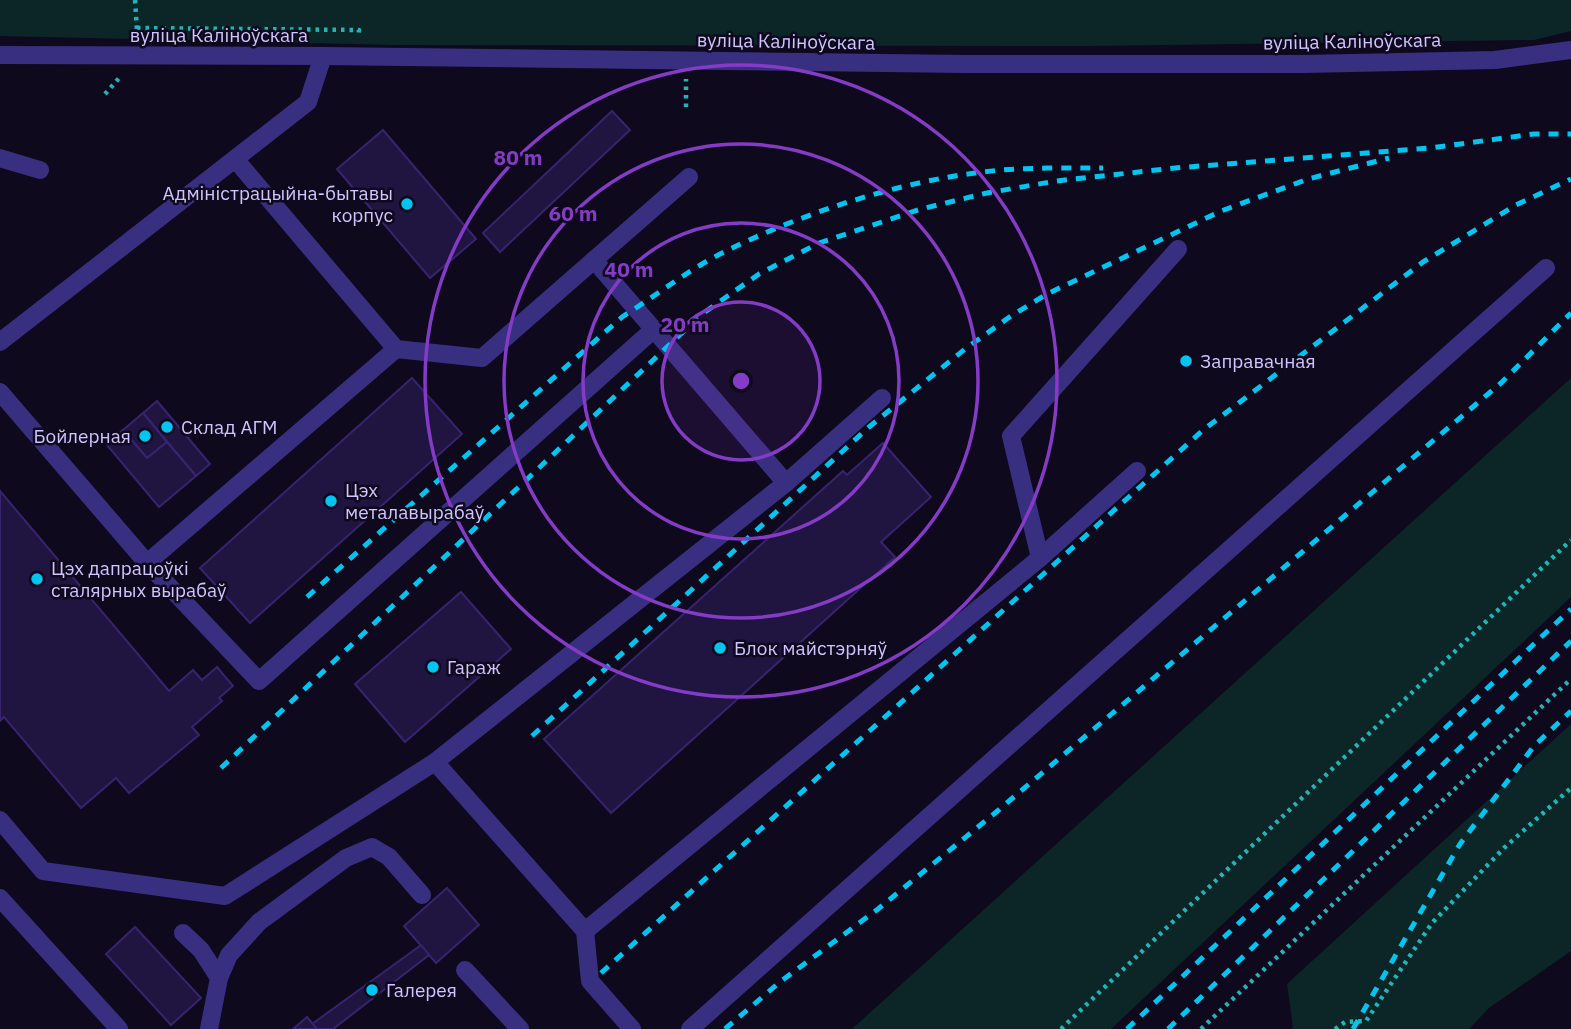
<svg xmlns="http://www.w3.org/2000/svg" width="1571" height="1029" font-family="'IBM Plex Sans',sans-serif">
<style>
.green{fill:#0c2627}
.building{fill:#201440;stroke:#38236e;stroke-width:2}
.lines{fill:none;stroke-linecap:round;stroke-linejoin:round}
.path{stroke:#20b5b8;stroke-width:4.5;stroke-dasharray:3.5 5;stroke-linecap:butt}
.minor{stroke:#392f81;stroke-width:18}
.rail{stroke:#00c5f0;stroke-width:5;stroke-dasharray:10 9;stroke-linecap:butt}
.ring{fill:none;stroke:#843bc5;stroke-width:3.5}
.poi-dot{fill:#00c5f0;stroke:#0e091d;stroke-width:2.5}
.labels{text-anchor:middle;dominant-baseline:central;stroke-width:5;stroke-linejoin:round;paint-order:stroke}
.street-label{font-size:19px;fill:#d0c5ff;stroke:#0e091d}
.poi-label{font-size:19px;fill:#d0c5ff;stroke:#0e091d;text-anchor:start}
.centre{fill:#843bc5;stroke:#0e091d;stroke-width:3.5}
.ring-label{font-size:21px;text-anchor:middle;font-weight:bold;fill:#843bc5;stroke:#0e091d;stroke-width:5;stroke-linejoin:round;paint-order:stroke}
</style>
<rect width="100%" height="100%" fill="#0e091d"/>
<g class="green">
<polygon points="0,0 1571,0 1571,31 1534,40 1090,46 394,45 0,36"/>
<polygon points="1571,378 1571,597 1111,1029 852,1029"/>
<polygon points="1571,724 1571,951 1489,1008 1469,1029 1291,1029 1293,1027 1287,984"/>
</g>
<g class="building">
<polygon points="612,111 630,130 500,252 483,233"/>
<polygon points="383,130 476,239 430,278 337,169"/>
<polygon points="412,378 462,434 250,623 200,568"/>
<polygon points="157,401 210,464 196,476 143,413"/>
<polygon points="143,413 167,442 147,458 123,430"/>
<polygon points="123,430 147,458 167,442 196,476 159,507 106,444"/>
<polygon points="883,443 931,497 881,542 895,557 611,813 544,739 843,471 847,475"/>
<polygon points="0,491 169,691 193,670 202,680 217,667 233,686 219,698 222,701 192,727 199,735 129,793 116,778 81,808 4,717 0,721"/>
<polygon points="461,592 511,649 405,742 355,684"/>
<polygon points="447,888 479,925 436,963 404,926"/>
<polygon points="135,927 201,998 171,1025 106,954"/>
<polygon points="421,945 429,955 333,1029 317,1029 312,1024"/>
<polygon points="307,1017 317,1029 293,1029"/>
</g>
<g class="lines">
<g class="path">
<polyline points="135,0 137,31"/>
<polyline points="137,28 359,30 358,37"/>
<polyline points="105,94 120,77"/>
<polyline points="686,107 686,79"/>
<polyline points="1061,1029 1571,540"/>
<polyline points="1201,1029 1571,679"/>
<polyline points="1335,1029 1345,1022 1366,1021 1432,923 1504,848 1571,788"/>
</g>
<g class="minor">
<polyline points="0,55 323,56 965,64 1304,64 1495,60 1571,50"/>
<polyline points="0,158 40,170"/>
<polyline points="235,159 396,349"/>
<polyline points="594,260 786,483"/>
<polyline points="0,342 308,102 323,56"/>
<polyline points="0,392 147,563 259,681 653,330"/>
<polyline points="1040,558 1011,436 1178,249"/>
<polyline points="147,563 396,349 482,358 689,177"/>
<polyline points="435,762 786,483 882,398"/>
<polyline points="0,820 43,871 225,896 435,762 585,931 590,981 632,1029"/>
<polyline points="0,898 119,1029"/>
<polyline points="585,931 1040,558 1137,471"/>
<polyline points="183,933 201,950 219,978 209,1029"/>
<polyline points="465,970 520,1029"/>
<polyline points="219,978 229,955 259,922 346,858 372,847 389,857 422,895"/>
<polyline points="690,1029 1546,268"/>
</g>
<g class="rail">
<path d="M307,597l315,-280c35,-22 67,-48 104,-66 75,-37 166,-67 249,-78 41,-6 86,-5 128,-5"/>
<polyline points="532,736 869,427 965,349 1011,316 1047,294 1221,211 1308,179 1389,158"/>
<polyline points="221,768 702,314 759,274 819,243 921,209 987,193 1056,181 1175,168 1430,148 1534,134 1571,134"/>
<polyline points="601,973 1202,431 1423,262 1516,205 1571,179"/>
<polyline points="725,1029 780,982 878,909 995,813 1501,383 1571,313"/>
<polyline points="1127,1029 1571,609"/>
<polyline points="1168,1029 1571,641"/>
<polyline points="1353,1029 1460,844 1534,746 1571,711"/>
</g>
</g>
<circle cx="741" cy="381" r="79" fill="#843bc5" fill-opacity=".12"/>
<g class="ring">
<circle cx="741" cy="381" r="79"/>
<circle cx="741" cy="381" r="158"/>
<circle cx="741" cy="381" r="237"/>
<circle cx="741" cy="381" r="316"/>
</g>
<g class="poi-dot">
<circle cx="407" cy="204" r="7"/>
<circle cx="1186" cy="361" r="7"/>
<circle cx="167" cy="427" r="7"/>
<circle cx="145" cy="436" r="7"/>
<circle cx="331" cy="501" r="7"/>
<circle cx="37" cy="579" r="7"/>
<circle cx="720" cy="648" r="7"/>
<circle cx="433" cy="667" r="7"/>
<circle cx="372" cy="990" r="7"/>
</g>
<g class="labels">
<g class="street-label">
<text x="219" y="35">вуліца Каліноўскага</text>
<text transform="translate(786 41) rotate(1)">вуліца Каліноўскага</text>
<text transform="translate(1352 41) rotate(-1)">вуліца Каліноўскага</text>
</g>
<g class="poi-label">
<text x="393" y="193" text-anchor="end">Адміністрацыйна-бытавы<tspan x="393" dy="22">корпус</tspan></text>
<text x="1200" y="361">Заправачная</text>
<text x="181" y="427">Склад АГМ</text>
<text x="131" y="436" text-anchor="end">Бойлерная</text>
<text x="345" y="490">Цэх<tspan x="345" dy="22">металавырабаў</tspan></text>
<text x="51" y="568">Цэх дапрацоўкі<tspan x="51" dy="22">сталярных вырабаў</tspan></text>
<text x="734" y="648">Блок майстэрняў</text>
<text x="447" y="667">Гараж</text>
<text x="386" y="990">Галерея</text>
</g>
</g>
<circle cx="741" cy="381" r="10" class="centre"/>
<g class="ring-label">
<text x="518" y="165">80 m</text>
<text x="573" y="221">60 m</text>
<text x="629" y="277">40 m</text>
<text x="685" y="332">20 m</text>
</g>
</svg>
